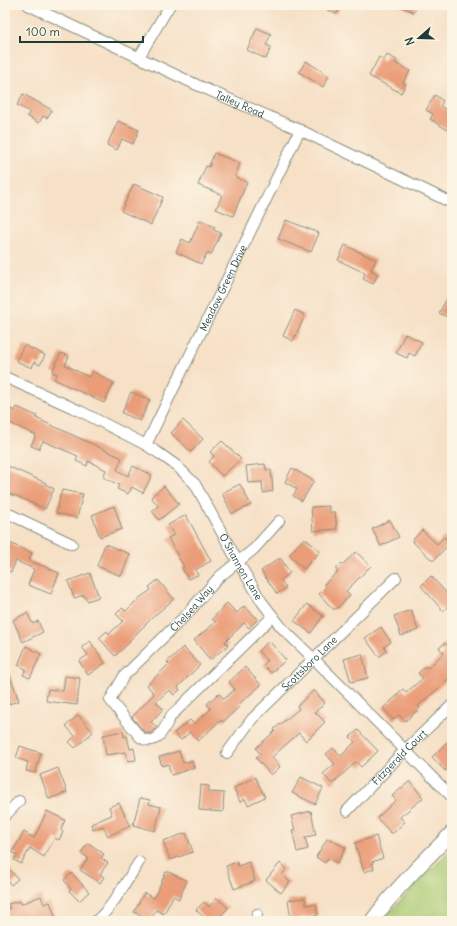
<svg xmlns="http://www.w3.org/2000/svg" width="457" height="926" font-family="Delius,sans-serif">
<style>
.green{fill:#abcc74;stroke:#658454}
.building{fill:#ea9d78}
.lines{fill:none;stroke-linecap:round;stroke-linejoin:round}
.minor-casing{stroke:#8a8e7d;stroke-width:12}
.secondary-casing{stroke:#8a8e7d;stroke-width:16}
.minor{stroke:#fff;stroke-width:10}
.secondary{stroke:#fff;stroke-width:14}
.labels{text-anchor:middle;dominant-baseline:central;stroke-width:3.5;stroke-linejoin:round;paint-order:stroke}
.street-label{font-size:10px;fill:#1f3d34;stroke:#fcf5e5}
</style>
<rect width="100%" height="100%" fill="#fcf5e5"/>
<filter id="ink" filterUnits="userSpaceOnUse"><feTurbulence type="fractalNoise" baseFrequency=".025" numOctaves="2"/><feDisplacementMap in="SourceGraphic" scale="8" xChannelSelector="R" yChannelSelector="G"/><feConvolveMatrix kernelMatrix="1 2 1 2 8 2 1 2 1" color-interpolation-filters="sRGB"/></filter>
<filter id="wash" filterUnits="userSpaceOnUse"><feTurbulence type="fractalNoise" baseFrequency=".012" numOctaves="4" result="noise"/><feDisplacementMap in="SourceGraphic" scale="16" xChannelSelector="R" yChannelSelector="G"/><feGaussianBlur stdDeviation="0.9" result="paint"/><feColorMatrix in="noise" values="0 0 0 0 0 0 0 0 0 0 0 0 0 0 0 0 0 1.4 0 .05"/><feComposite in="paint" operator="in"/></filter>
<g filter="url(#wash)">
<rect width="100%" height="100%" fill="#f6e0c6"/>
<polygon class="green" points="452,848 452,921 382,921 386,916"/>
<g id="blocks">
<g class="building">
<polygon points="329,5 341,5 337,14 327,10"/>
<polygon points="398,5 417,5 414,12"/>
<polygon points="257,28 271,34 266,45 271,47 266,59 247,50"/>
<polygon points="387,55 397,60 395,63 410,71 403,83 406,84 401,93 369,76 379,57 384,60"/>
<polygon points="306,61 329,76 323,87 299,72"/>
<polygon points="23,94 52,110 47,118 43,116 39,123 27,116 30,112 17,105"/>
<polygon points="435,95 443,101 440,106 452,113 452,133 430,119 433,114 426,110"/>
<polygon points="118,121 139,130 133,144 122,139 117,150 107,145"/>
<polygon points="214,153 240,163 235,177 247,182 233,216 216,209 222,195 198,185 206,166 209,167"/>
<polygon points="134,184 163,197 151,225 121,211"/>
<polygon points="200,220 215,227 213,230 221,233 211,255 207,253 201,264 176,252 182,239 190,243"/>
<polygon points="286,220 319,233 311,252 278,239"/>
<polygon points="345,245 376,260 371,270 378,274 373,284 363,279 365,273 338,260"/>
<polygon points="452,289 452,313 449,318 439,313"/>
<polygon points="295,310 305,315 293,341 283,336"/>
<polygon points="405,334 422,342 415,356 409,353 407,358 396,353"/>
<polygon points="24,345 45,355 40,365 34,362 32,368 16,361"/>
<polygon points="61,353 69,356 65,365 89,377 92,371 114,383 104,403 54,379 57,374 52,372"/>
<polygon points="131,392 150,400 140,421 122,413"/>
<polygon points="5,406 15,411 17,407 37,416 36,418 122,458 117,470 128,476 133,466 152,475 143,493 132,487 128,494 117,489 119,485 103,477 106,470 88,461 87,466 76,461 78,456 43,441 39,449 31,446 36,435 5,421"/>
<polygon points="183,420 203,439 191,452 171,433"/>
<polygon points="222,441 241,459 222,476 209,462 214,456 210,452"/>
<polygon points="265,464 266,470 271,470 273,491 263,493 262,482 248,483 246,466"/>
<polygon points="5,465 46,483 45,484 54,489 45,509 14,495 14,496 5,492"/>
<polygon points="292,468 314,481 302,501 293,496 297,489 285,482"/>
<polygon points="240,484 251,505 232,514 222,493"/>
<polygon points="164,486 179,504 159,520 152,511 158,506 151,497"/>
<polygon points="62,490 83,494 77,518 56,513"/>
<polygon points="114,506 122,529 100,537 92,515"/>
<polygon points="329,506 329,512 335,512 337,529 313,531 311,507"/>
<polygon points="186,515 211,561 195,570 198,575 188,579 182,568 184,567 168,538 174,535 168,525"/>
<polygon points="390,520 399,537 381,546 372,529"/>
<polygon points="422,530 437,544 444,537 450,543 433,561 412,541"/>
<polygon points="303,539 306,539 320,551 304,569 289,555"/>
<polygon points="5,541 32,553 29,560 59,573 51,594 28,585 34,569 16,561 11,572 5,570"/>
<polygon points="105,544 130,554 121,576 97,566"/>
<polygon points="356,552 371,566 346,591 350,596 336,609 333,609 319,594 326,587 324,584 338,572 336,569 342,563 343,564"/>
<polygon points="278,559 281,559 290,573 281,580 286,588 277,594 261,571"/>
<polygon points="90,573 99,597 87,601 84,595 74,598 68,581"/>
<polygon points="431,576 452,599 452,603 443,611 421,586"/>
<polygon points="158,580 174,599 154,616 129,641 130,642 115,656 99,638 107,631 109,634 123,621 116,614 122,608 126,611 138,599 151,590 149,587"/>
<polygon points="227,603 237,613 244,606 258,619 249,628 244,623 225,642 228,645 210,660 194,640 216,622 212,619"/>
<polygon points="307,604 323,616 311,633 294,621"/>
<polygon points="411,610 418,630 401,636 394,616"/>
<polygon points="27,613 33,624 38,621 43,632 23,642 13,620"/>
<polygon points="381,627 391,642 384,647 387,651 379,657 365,638"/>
<polygon points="90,641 105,663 88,675 79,661 88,655 82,647"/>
<polygon points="269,641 286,660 271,673 263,665 267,661 258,651"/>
<polygon points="445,643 452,650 452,675 442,685 418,706 420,708 405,721 399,715 393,720 383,708 398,695 397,694 403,689 406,693 423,678 418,673 426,666 428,668 444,653 439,648"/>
<polygon points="26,646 41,654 30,678 23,675 26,669 18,665"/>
<polygon points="183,647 200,665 178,687 180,690 174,695 169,690 156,702 163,709 151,722 157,727 151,733 148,733 144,732 132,717 154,694 147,685 169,664 167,662"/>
<polygon points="362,654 368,678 351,682 344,659"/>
<polygon points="6,664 19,701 5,705 5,665"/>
<polygon points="245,667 261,685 239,704 240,706 223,722 221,720 198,741 190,732 181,740 174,733 190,720 194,724 211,709 207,704 219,693 224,699 235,689 229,682"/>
<polygon points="65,676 80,678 77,705 46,701 48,689 63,691"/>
<polygon points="314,690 325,703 315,712 325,722 306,741 299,733 272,757 280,767 271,775 256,758 260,754 256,748 275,731 274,729 299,709 297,706"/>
<polygon points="78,715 93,732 75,748 69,742 75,736 66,726"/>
<polygon points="358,730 378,751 361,767 356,762 333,783 331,783 323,774 335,764 326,754 333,748 341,756 355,742 350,737"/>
<polygon points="123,731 124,737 127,736 130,749 134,748 136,760 128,761 126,752 106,755 103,735"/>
<polygon points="447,742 452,747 452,764 445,771 432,757"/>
<polygon points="20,746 41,753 35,773 26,771 28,762 16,758"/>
<polygon points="179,751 183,763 192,761 194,768 171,775 168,764 162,766 159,757"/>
<polygon points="58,768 67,792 49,799 40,775"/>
<polygon points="255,777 265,797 248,805 245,799 240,802 234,788"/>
<polygon points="301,777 323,788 315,804 292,793"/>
<polygon points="410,781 423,798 400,817 405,822 393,833 391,833 377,818 396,800 392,796"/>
<polygon points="201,785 209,786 209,792 224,793 223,812 199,810"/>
<polygon points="140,798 150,800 149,804 161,807 155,831 133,825"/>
<polygon points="119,803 130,826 108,836 103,826 93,830 91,824 112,815 109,807"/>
<polygon points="47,811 65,820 61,830 63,832 59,840 55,838 44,857 30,848 21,864 14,860 17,855 12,852 24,832 34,838"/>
<polygon points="311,811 316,835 305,837 308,849 297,852 292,830 295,830 291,816"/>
<polygon points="186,833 193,852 170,860 163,841"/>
<polygon points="376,836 383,858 372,862 374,869 364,872 355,843"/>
<polygon points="327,839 330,839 346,848 337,863 328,858 325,863 316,857"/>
<polygon points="87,844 90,844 104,854 101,858 108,863 100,874 104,877 100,883 80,870 88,858 81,853"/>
<polygon points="237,862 238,866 249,862 255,881 234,889 226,866"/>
<polygon points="280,863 286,869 282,875 290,882 281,893 266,880"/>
<polygon points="5,864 18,879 11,885 5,878"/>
<polygon points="166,872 169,872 187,881 179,899 173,896 164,914 156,910 151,920 134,912 144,893 154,898"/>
<polygon points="72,873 89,892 79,901 69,891 71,889 64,880"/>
<polygon points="41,896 44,904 50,902 56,919 50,921 5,921 5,910 10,909 8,904 20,901 21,904"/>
<polygon points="217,898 228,908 216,921 208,921 196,910 204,902 209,907"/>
<polygon points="305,898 306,905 316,904 318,915 291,920 288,900"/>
</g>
</g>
</g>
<g filter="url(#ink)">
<use href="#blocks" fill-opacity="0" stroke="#8a8e7d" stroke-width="1"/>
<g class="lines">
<defs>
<g id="minor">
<path id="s1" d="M28,5l169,80 103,45 152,73"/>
<polyline points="139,57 170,5"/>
<path id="s2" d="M5,377l75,34 66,34 14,9 17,12 18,18 43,78 24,40 20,26 32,31 138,138"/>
<path id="s3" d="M146,445l154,-315"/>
<polyline points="5,512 72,544"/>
<path id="s4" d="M273,616l-102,100c-7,13 -14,32 -31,21l-30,-37 14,-24 63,-62 32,-37 35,-28 25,-28"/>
<path id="s5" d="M227,753l25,-34 144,-141"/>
<path id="s6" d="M347,811l58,-61 47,-45"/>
<polyline points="5,816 19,801"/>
<path d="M96,921c17,-14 31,-41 43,-59"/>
<polyline points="256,921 257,914"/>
</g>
<path id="secondary" d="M372,921c23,-32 52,-60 80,-88"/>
</defs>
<use href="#minor" class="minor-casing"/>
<use href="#secondary" class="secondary-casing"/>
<use href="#minor" class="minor"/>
<use href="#secondary" class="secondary"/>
</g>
</g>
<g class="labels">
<g class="street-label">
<text stroke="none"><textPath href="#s1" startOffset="234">Talley Road</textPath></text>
<text stroke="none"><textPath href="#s3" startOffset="175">Meadow Green Drive</textPath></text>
<text stroke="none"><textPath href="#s2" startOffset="314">O Shannon Lane</textPath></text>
<text stroke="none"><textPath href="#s4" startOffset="358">Chelsea Way</textPath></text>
<text stroke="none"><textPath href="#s5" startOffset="122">Scottsboro Lane</textPath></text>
<text stroke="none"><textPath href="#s6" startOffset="75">Fitzgerald Court</textPath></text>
</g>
</g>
<rect width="457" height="926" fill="none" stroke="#fcf5e5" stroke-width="20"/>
<g transform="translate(419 38) rotate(250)" stroke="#fcf5e5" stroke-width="3" paint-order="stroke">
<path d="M0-3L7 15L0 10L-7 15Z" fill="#1f3d34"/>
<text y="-6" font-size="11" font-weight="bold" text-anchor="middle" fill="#1f3d34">N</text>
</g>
<path d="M20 36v6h123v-6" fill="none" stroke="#1f3d34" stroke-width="2"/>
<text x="26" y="36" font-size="12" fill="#1f3d34" stroke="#fcf5e5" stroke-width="3" paint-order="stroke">100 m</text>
</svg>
